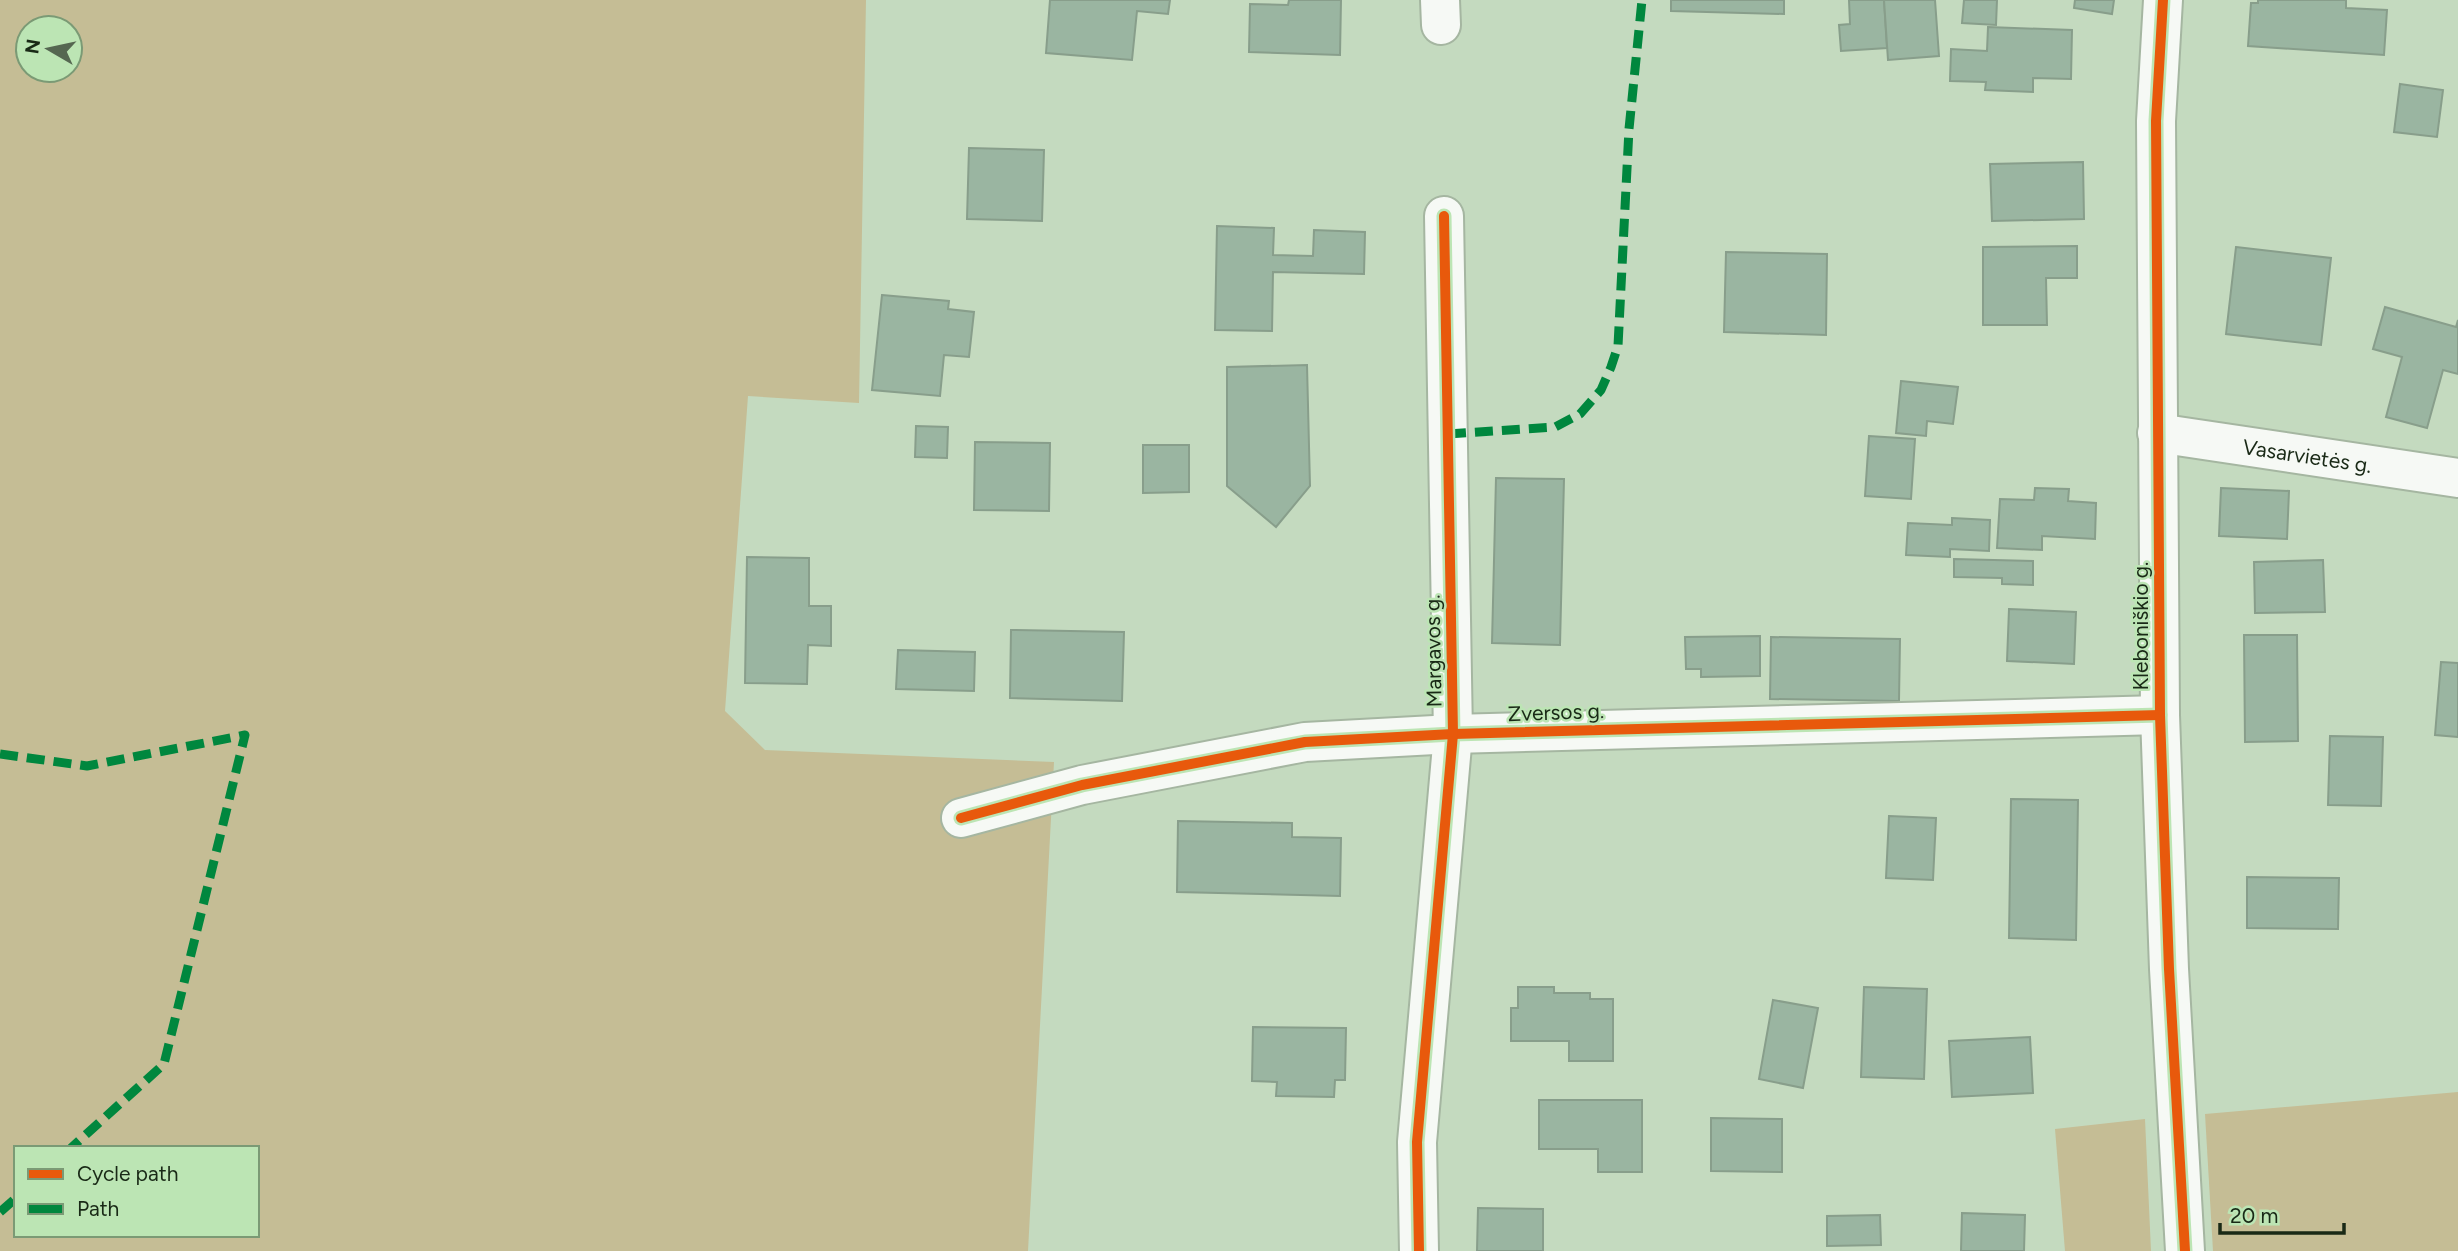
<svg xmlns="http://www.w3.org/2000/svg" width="2458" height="1251" font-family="Figtree,sans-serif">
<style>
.green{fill:#c5bd95;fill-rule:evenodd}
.building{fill:#9ab5a1;stroke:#889e8b;stroke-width:2}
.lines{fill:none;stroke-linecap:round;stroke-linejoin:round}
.minor-casing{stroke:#a5b6a1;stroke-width:42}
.minor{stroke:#f6f9f5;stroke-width:38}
.quiet{stroke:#00873e;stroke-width:9;stroke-dasharray:18 9;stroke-linecap:butt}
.cycleway-casing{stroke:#bce5b4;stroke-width:15}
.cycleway{stroke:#e8590c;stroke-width:10}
.labels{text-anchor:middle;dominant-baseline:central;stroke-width:5;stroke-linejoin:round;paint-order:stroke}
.street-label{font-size:21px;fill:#192916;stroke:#bce5b4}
</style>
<rect width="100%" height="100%" fill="#c4dabf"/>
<g class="green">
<path d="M0,0h866l-7,403 -111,-7 -23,315 40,39 289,12 -26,489h-1028zM28,28h42v42h-42zM16,1148h241v87h-241z"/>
<polygon points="2458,1092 2458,1251 2213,1251 2205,1114"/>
<polygon points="2145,1119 2151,1251 2065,1251 2055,1129"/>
</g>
<g class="building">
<polygon points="1050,0 1170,0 1168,14 1137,11 1132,60 1046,53"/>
<polygon points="1289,0 1341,0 1340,55 1249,52 1250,4 1288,5"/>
<polygon points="1671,0 1784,0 1784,14 1671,11"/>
<polygon points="1849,0 1884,0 1887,48 1841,51 1839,25 1850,24"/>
<polygon points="1884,0 1935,0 1939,56 1888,60"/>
<polygon points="1964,0 1997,0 1996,25 1962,23"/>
<polygon points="2075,0 2114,0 2112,14 2074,8"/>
<polygon points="2258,0 2346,0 2346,8 2387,10 2384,55 2248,46 2251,3 2258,3"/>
<polygon points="1988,27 2072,30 2071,79 2033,78 2033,92 1985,90 1986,82 1950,81 1951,49 1987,51"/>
<polygon points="2400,84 2443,90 2437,137 2394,132"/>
<polygon points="969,148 1044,150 1042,221 967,219"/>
<polygon points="2083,162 2084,219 1992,221 1990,164"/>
<polygon points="1217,226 1274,228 1273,255 1313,256 1314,230 1365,232 1364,274 1273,272 1272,331 1215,330"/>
<polygon points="2077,246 2077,278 2046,278 2047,325 1983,325 1983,247"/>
<polygon points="2236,247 2331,258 2321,345 2226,334"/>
<polygon points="1726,252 1827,254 1826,335 1724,332"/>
<polygon points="882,295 949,301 948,309 974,312 969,357 944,355 940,396 872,390"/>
<polygon points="2385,307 2456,327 2458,320 2458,374 2443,370 2427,428 2386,417 2402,357 2373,349"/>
<polygon points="1307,365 1310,486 1276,527 1227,486 1227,367"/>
<polygon points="1901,381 1958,387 1953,424 1927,421 1926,436 1896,433"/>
<polygon points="916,426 948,427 947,458 915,457"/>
<polygon points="1869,436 1915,439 1911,499 1865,496"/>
<polygon points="975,442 1050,443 1049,511 974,510"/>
<polygon points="1143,445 1189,445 1189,492 1143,493"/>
<polygon points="1496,478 1564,479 1560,645 1492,643"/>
<polygon points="2035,488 2069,489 2068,501 2096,503 2095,539 2042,536 2042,550 1997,548 2000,499 2034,500"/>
<polygon points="2221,488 2289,491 2287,539 2219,536"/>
<polygon points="1952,518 1990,520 1989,551 1950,549 1950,557 1906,555 1908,523 1952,525"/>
<polygon points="747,557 809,558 809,606 831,606 831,646 808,645 807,684 745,683"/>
<polygon points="1954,559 2033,561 2033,585 2002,584 2002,578 1954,577"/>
<polygon points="2323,560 2325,612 2255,613 2254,562"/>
<polygon points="2009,609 2076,612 2074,664 2007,661"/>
<polygon points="1011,630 1124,632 1122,701 1010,698"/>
<polygon points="2244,635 2297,635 2298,741 2245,742"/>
<polygon points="1760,636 1760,676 1701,677 1701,669 1686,669 1685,637"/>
<polygon points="1771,637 1900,639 1899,701 1770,699"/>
<polygon points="898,650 975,652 974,691 896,689"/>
<polygon points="2441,662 2458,663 2458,737 2435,735"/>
<polygon points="2330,736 2383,737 2381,806 2328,805"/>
<polygon points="2011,799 2078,800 2076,940 2009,938"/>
<polygon points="1889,816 1936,818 1933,880 1886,878"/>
<polygon points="1178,821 1292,823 1292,837 1341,838 1340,896 1177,892"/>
<polygon points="2247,877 2339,878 2338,929 2247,928"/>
<polygon points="1518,987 1554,987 1554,993 1590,993 1590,999 1613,999 1613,1061 1569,1061 1569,1041 1511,1041 1511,1008 1518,1008"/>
<polygon points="1864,987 1927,989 1924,1079 1861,1077"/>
<polygon points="1773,1000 1818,1008 1803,1088 1759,1079"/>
<polygon points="1253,1027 1346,1028 1345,1080 1335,1080 1334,1097 1276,1096 1277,1082 1252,1081"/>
<polygon points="2030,1037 2033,1093 1952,1097 1949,1041"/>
<polygon points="1539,1100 1642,1100 1642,1172 1598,1172 1598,1149 1539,1149"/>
<polygon points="1711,1118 1782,1119 1782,1172 1711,1171"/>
<polygon points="1478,1208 1543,1209 1543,1251 1477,1251"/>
<polygon points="1962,1213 2025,1215 2024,1251 1961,1251"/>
<polygon points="1880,1215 1881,1245 1827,1246 1827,1216"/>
</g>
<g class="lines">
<defs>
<g id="minor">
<polyline points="1440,0 1441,25"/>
<polyline points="2163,0 2156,121 2160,715 2169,969 2185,1251"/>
<path id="s1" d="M2157,433l301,45"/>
<polyline points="961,818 1082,785 1305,742 1453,734 2160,715"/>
<polyline points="1419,1251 1417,1142 1453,734 1444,216"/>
</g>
</defs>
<use href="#minor" class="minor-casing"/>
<use href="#minor" class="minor"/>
<g class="quiet">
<polyline points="1448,434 1555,427 1580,414 1601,390 1611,367 1618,346 1629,129 1642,0"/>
<polyline points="0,754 87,766 245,735 164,1064 71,1148"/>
<polyline points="0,1212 16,1198"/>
</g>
<defs>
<g id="cycleway">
<polyline points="2163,0 2156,121 2160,715 2169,969 2185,1251"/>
<polyline points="961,818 1082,785 1305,742 1453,734 2160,715"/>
<polyline points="1419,1251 1417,1142 1453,734 1444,216"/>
</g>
</defs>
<use href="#cycleway" class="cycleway-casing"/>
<use href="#cycleway" class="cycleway"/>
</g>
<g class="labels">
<g class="street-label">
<text stroke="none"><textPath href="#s1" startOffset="152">Vasarvietės g.</textPath></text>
<text transform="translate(2140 626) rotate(-90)">Kleboniškio g.</text>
<text transform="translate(1433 651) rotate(-91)">Margavos g.</text>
<text transform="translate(1556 712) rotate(-2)">Zversos g.</text>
</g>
</g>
<rect x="14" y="1146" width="245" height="91" fill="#bce5b4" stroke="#7b9a75" stroke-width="2"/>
<rect x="28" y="1169" width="35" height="10" fill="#e8590c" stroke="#7b9a75" stroke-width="2"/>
<text x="77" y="1181" font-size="21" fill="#192916">Cycle path</text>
<rect x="28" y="1204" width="35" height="10" fill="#00873e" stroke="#7b9a75" stroke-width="2"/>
<text x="77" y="1216" font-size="21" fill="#192916">Path</text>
<g transform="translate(49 49) rotate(279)"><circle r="33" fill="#bce5b4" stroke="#7b9a75" stroke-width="2"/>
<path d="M0-5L12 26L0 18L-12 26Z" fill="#556751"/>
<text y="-10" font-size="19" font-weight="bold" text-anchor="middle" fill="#192916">N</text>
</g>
<path d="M2220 1223v10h124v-10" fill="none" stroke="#192916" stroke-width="3.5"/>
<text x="2230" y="1223" font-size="21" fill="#192916" stroke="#bce5b4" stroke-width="5" paint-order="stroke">20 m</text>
</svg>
